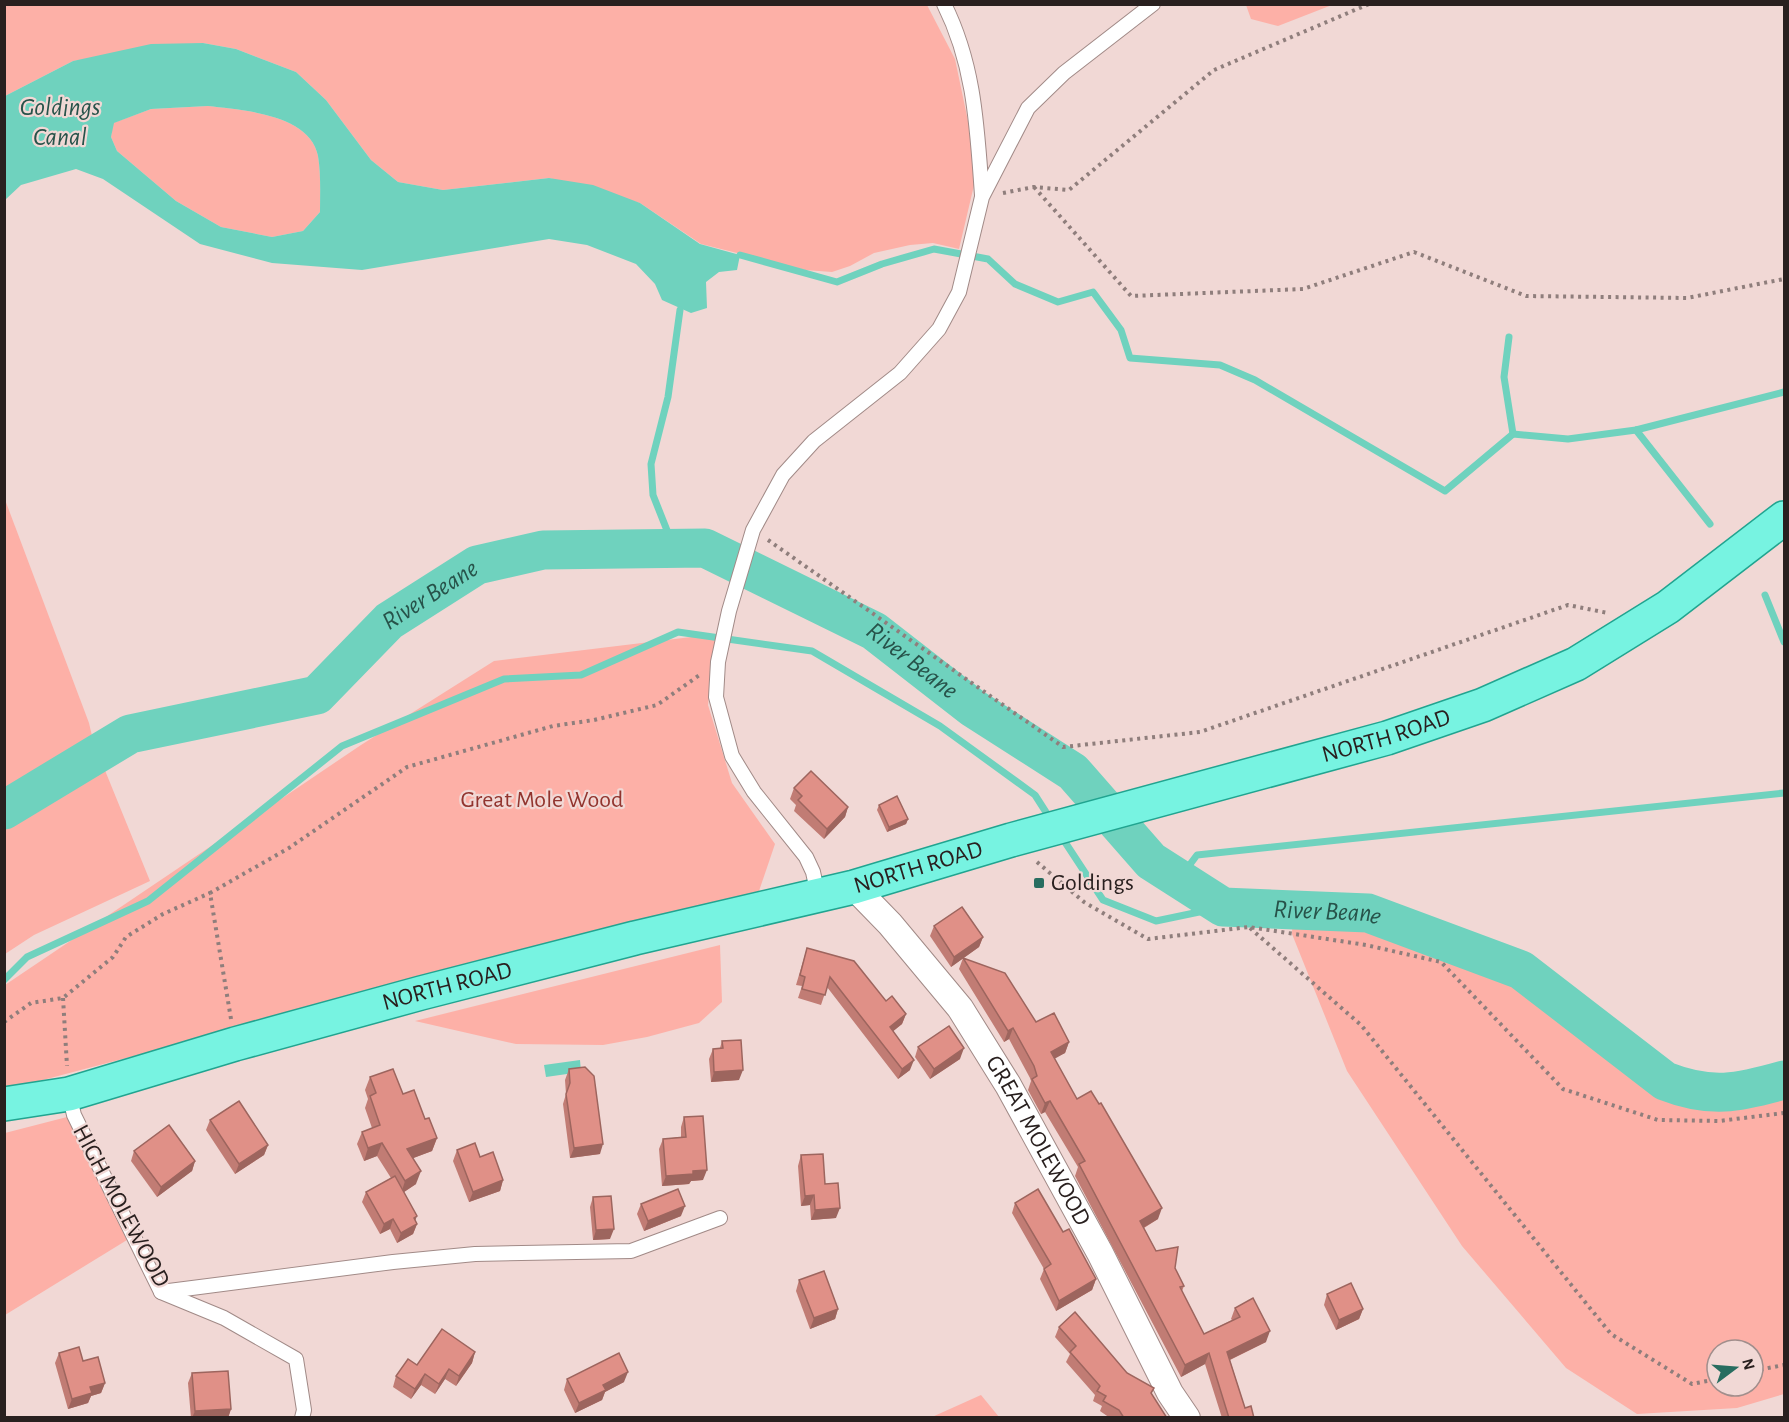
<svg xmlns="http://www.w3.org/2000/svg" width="1789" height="1422" font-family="'Alegreya Sans',sans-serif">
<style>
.green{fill:#fdb0a7;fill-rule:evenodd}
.water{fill:#6fd2be;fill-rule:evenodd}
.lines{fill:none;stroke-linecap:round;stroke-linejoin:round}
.stream{stroke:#6fd2be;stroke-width:7}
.river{stroke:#6fd2be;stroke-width:39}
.lane-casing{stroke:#a18a87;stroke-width:16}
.street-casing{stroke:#a18a87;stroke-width:28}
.primary-casing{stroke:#21a490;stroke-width:36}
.path{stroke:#8f7e7c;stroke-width:4;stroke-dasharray:3 4.5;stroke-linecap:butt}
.lane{stroke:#fff;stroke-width:14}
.street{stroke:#fff;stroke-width:26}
.primary{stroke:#77f3e1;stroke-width:33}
.wall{fill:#c17c74}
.shaded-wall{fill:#9d655e}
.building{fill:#e09087;stroke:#9d655e;stroke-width:1.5}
.poi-dot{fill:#286d60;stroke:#f1d8d5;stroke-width:2}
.labels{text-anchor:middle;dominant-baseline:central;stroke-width:4.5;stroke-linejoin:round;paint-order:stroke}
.street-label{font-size:24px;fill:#29201f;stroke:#f1d8d5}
.park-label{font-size:24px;fill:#92342e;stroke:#f1d8d5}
.poi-label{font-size:24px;fill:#29201f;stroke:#f1d8d5;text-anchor:start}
.water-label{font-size:26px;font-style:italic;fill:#27534a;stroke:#f1d8d5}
</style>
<rect width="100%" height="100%" fill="#f1d8d5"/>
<g class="green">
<polygon points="5,5 927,5 955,59 969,126 975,181 959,249 933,243 910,245 874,253 850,266 832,272 805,270 701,244 640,203 549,178 443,190 398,182 371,160 326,100 296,72 236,49 203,43 73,61 5,96"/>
<polygon points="1246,5 1246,4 1332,5 1278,26 1251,19"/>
<path d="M208,106c34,4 102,8 110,50 3,18 2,38 2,56l-17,19 -31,6 -51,-10 -45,-26 -59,-50 -6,-14 2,-14 38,-14z"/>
<polygon points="4,497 89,723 95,749 5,794"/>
<polygon points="716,634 708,705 732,783 775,844 759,891 5,1090 5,985 361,745 494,661"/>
<polygon points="102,763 150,881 34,935 5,954 5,818"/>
<path d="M1293,904l172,42 82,47 92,83 79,30 66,-7v295l-47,14 -100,6 -71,-46 -104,-122 -115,-175 -55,-137zM1717,1350h36v36h-36z"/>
<polygon points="720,945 722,1002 699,1023 647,1037 603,1045 516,1044 415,1021"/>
<polygon points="67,1117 127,1240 5,1315 5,1133"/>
<polygon points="981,1395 999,1417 932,1417"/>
</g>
<g class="water">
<path d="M203,43l33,6 60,23 30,28 45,60 27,22 45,8 106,-12 44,7 47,18 60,41 40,11 -3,15 -18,2 -13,10 1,26 -16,5 -29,-13 -7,-16 -19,-20 -49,-19 -38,-6 -187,31 -90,-7 -72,-19 -97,-65 -27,-10 -55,16 -16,15v-104l68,-35 78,-17zM208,106c34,4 102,8 110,50 3,18 2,38 2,56l-17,19 -31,6 -51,-10 -45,-26 -59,-50 -6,-14 3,-14 37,-14z"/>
<polygon points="580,1060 581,1072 546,1077 544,1065"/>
</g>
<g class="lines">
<g class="stream">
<polyline points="740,255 837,282 882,264 934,249 988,259 1015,284 1058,302 1093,292 1121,330 1130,358 1220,365 1255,380 1445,491 1513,434 1568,439 1636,430 1784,392"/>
<polyline points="1509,337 1504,377 1513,434"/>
<polyline points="1636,430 1710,524"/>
<polyline points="674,548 653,495 651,464 668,397 680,310"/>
<polyline points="1765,595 1784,642"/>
<polyline points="1061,836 1103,900 1156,921 1223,907"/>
<polyline points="1179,879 1197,855 1784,793"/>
<polyline points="4,980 27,957 148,901 342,746 504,679 581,675 678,632 812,651 940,726 1035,795 1051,820"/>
</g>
<path class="river" id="s1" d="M4,810l126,-76 187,-39 72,-74 88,-56 66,-15 162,-2 169,83 99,77 100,64 78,89 72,46 145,6 153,57 144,111c46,18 73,12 119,-1"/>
<defs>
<g id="lane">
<path d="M944,4c31,62 33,124 38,191"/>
<polyline points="818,895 813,872 806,857 754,792 732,756 716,697 718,662 729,611 753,530 783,475 814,441 900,373 939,329 959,292 982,197 1028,108 1064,73 1153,4"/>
<polyline points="69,1094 74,1115 161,1292 224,1318 296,1359 304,1410 302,1418"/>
<polyline points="161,1292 393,1262 475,1254 631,1251 720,1218"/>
</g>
<g id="street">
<path id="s2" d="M854,887l36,37 70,84 48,77 92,168 70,140 17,25"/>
</g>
<g id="primary">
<path id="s3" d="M4,1104l65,-10 166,-50 186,-51 214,-55 219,-51 157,-47 376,-102 96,-33 93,-41 92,-57 116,-89"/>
</g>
</defs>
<use href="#lane" class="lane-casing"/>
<use href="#street" class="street-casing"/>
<use href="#primary" class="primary-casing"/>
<g class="path">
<polyline points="1034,187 1131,296 1303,289 1414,252 1526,296 1687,298 1784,279"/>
<polyline points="1003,193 1034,187 1069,190 1214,70 1369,4"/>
<polyline points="768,540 1063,747 1200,732 1568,605 1608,613"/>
<polyline points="1037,862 1084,902 1148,939 1249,927 1366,945 1441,962 1563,1089 1658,1120 1719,1121 1784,1113"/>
<polyline points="1250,928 1361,1025 1611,1334 1692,1384 1717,1379"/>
<polyline points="63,998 67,1066"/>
<polyline points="231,1019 210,893 289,848 407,767 553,726 594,720 657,705 701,674"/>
<polyline points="4,1022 31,1003 63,998 113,957 126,937 163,914 210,893"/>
<polyline points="1753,1371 1784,1365"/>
</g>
<use href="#lane" class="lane"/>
<use href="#street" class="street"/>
<use href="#primary" class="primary"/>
</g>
<g class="wall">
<polygon points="794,788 848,807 845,817 824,839 794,811 796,805 790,799"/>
<polygon points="879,805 908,819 906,824 887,832 877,810"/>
<polygon points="934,926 983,937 979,947 951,967 930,936"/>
<polygon points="807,948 906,1014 902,1024 893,1031 910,1070 898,1079 827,987 821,1005 798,998 802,986 796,985"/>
<polygon points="963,958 1036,1022 1069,1042 1065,1053 1054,1058 1077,1099 1158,1219 1144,1228 1156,1251 1175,1268 1184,1286 1182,1291 1204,1334 1232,1320 1231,1319 1235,1308 1266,1342 1230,1360 1245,1408 1254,1418 1222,1418 1205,1364 1181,1377 1075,1176 1078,1167 1045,1112 1041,1114 1028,1090 1031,1081 1030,1078 1009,1039 1004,1042 959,969"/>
<polygon points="722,1041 739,1080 711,1082 709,1059 713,1049 720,1048"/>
<polygon points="918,1047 960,1059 930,1079 915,1057"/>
<polygon points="569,1069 600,1154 570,1158 563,1104 566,1094 565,1080"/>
<polygon points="370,1077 403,1094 425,1119 437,1138 432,1151 413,1158 416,1184 404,1192 417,1224 413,1234 397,1243 390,1229 380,1234 362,1202 366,1192 391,1178 377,1156 364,1161 357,1144 362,1132 372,1128 365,1108 368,1099 365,1090"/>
<polygon points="684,1117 703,1180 691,1181 689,1184 662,1186 659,1149 663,1139 681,1137 681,1127"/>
<polygon points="210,1120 268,1145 264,1155 235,1174 206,1130"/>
<polygon points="457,1150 503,1180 500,1191 469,1202 453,1161"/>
<polygon points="134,1151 195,1161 192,1171 157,1197 131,1161"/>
<polygon points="801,1155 825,1184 836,1218 811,1220 810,1205 801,1206 798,1166"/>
<polygon points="593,1197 610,1239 593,1240 590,1207"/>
<polygon points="1015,1203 1096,1279 1092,1290 1056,1311 1040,1279 1044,1269 1012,1213"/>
<polygon points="641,1204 681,1216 644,1231 637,1214"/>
<polygon points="799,1280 838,1309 835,1319 810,1329 796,1291"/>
<polygon points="1327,1294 1363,1309 1359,1319 1336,1330 1324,1305"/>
<polygon points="1059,1327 1127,1373 1154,1388 1151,1394 1167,1418 1110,1418 1100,1411 1102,1406 1093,1401 1095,1395 1066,1362 1070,1354 1055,1337"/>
<polygon points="475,1352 472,1363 456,1386 445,1379 435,1394 421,1385 411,1399 393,1387 396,1376 417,1365"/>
<polygon points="59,1353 83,1361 105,1383 101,1393 91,1396 88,1403 68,1409 55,1363"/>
<polygon points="192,1373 231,1409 228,1418 191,1418 188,1383"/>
<polygon points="567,1379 624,1382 605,1392 602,1400 575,1413 564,1390"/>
</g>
<g class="shaded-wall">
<polygon points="848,807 845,817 824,839 827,829"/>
<polygon points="908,819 906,824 887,832 889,827"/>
<polygon points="983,937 979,947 951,967 954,957"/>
<polygon points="906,1014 902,1024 886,1037 890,1027"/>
<polygon points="1013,1028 1009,1039 1004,1042 1008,1031"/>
<polygon points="1069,1042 1065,1053 1047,1063 1051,1052"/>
<polygon points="964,1048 960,1059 930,1079 934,1069"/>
<polygon points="914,1060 910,1070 898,1079 902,1069"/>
<polygon points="743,1070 739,1080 711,1082 714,1072"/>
<polygon points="1050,1101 1045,1112 1041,1114 1045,1103"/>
<polygon points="437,1138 432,1151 403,1162 407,1149"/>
<polygon points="382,1143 377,1156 364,1161 368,1148"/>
<polygon points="603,1144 600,1154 570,1158 574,1148"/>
<polygon points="268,1145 264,1155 235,1174 239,1164"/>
<polygon points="195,1161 192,1171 157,1197 161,1187"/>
<polygon points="707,1170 703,1180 691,1181 689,1184 662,1186 666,1176 693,1171"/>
<polygon points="421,1171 416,1184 401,1194 405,1181"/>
<polygon points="503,1180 500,1191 469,1202 473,1192"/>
<polygon points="814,1195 810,1205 801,1206 805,1196"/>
<polygon points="685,1206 681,1216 644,1231 648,1221"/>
<polygon points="840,1208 836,1218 811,1220 815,1210"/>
<polygon points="1162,1208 1158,1219 1136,1232 1140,1221"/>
<polygon points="417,1216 413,1226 417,1224 413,1234 397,1243 401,1233 414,1218"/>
<polygon points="393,1219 390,1229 380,1234 384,1224"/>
<polygon points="614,1229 610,1239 593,1240 596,1230"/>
<polygon points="1096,1279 1092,1290 1056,1311 1059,1301"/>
<polygon points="838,1309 835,1319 810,1329 814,1318"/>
<polygon points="1363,1309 1359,1319 1336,1330 1339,1320"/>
<polygon points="1270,1331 1266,1342 1223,1363 1227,1352"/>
<polygon points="475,1352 472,1363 456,1386 459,1376"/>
<polygon points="1209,1353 1205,1364 1181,1377 1185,1365"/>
<polygon points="449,1369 445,1379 435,1394 439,1384"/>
<polygon points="628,1372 624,1382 605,1392 602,1400 575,1413 579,1403 603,1385"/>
<polygon points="425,1374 421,1385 411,1399 415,1389"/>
<polygon points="105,1383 101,1393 91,1396 88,1403 68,1409 72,1399 90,1387"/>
<polygon points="231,1409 228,1418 192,1418 195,1411"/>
</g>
<g class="building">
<polygon points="811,771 848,807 827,829 798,800 802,796 794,788"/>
<polygon points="897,796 908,819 889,827 879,805"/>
<polygon points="962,907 983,937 954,957 934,926"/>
<polygon points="807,948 854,961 886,1001 892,996 906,1014 890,1027 914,1060 902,1069 830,977 825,995 802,989 805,977 800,975"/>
<polygon points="963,958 1005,973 1036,1022 1054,1013 1069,1042 1051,1052 1077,1099 1091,1091 1099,1104 1101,1103 1162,1208 1140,1221 1156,1251 1178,1247 1175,1268 1184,1286 1180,1287 1204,1334 1240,1317 1235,1308 1253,1298 1270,1331 1227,1352 1245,1408 1251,1406 1254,1418 1229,1418 1209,1353 1185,1365 1079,1164 1085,1161 1050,1101 1045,1103 1032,1079 1037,1076 1034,1066 1013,1028 1008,1031"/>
<polygon points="949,1026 964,1048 934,1069 918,1047"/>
<polygon points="741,1040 743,1070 714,1072 713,1049 723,1048 722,1041"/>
<polygon points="585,1067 594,1076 603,1144 574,1148 566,1094 570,1083 569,1069"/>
<polygon points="393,1069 403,1094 414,1090 425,1119 429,1118 437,1138 407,1149 421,1171 405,1181 382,1143 368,1148 362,1132 380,1125 370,1096 376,1093 370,1077"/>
<polygon points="239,1101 268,1145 239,1164 210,1120"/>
<polygon points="703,1116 707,1170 693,1171 693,1174 666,1176 663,1139 686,1137 684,1117"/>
<polygon points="169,1125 195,1161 161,1187 134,1151"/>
<polygon points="475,1143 480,1157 493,1152 503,1180 473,1192 457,1150"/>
<polygon points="823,1154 825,1184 838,1183 840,1208 815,1210 814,1195 805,1196 801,1155"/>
<polygon points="395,1176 417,1216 414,1218 417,1224 401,1233 393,1219 384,1224 366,1192"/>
<polygon points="678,1189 685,1206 648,1221 641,1204"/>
<polygon points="1038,1189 1063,1232 1069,1229 1096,1279 1059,1301 1044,1269 1051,1264 1015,1203"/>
<polygon points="611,1196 614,1229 596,1230 593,1197"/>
<polygon points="824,1271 838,1309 814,1318 799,1280"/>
<polygon points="1351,1283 1363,1309 1339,1320 1327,1294"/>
<polygon points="1075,1312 1127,1373 1154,1388 1151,1393 1167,1418 1124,1418 1119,1410 1103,1401 1106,1396 1097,1391 1100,1386 1070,1352 1076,1346 1059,1327"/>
<polygon points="442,1329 475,1352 459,1376 449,1369 439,1384 425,1374 415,1389 396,1376 408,1359 417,1365"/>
<polygon points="79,1347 83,1361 98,1357 105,1383 90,1387 92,1393 72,1399 59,1353"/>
<polygon points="619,1353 628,1372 603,1385 606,1390 579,1403 567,1379"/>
<polygon points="228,1371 231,1409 195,1411 192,1373"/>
</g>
<rect class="poi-dot" x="1033" y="877" width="12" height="12" rx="3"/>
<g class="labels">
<g class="street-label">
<text stroke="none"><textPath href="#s3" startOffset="1431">NORTH ROAD</textPath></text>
<text stroke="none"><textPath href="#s3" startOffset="945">NORTH ROAD</textPath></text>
<text stroke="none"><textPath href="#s3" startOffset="459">NORTH ROAD</textPath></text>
<text stroke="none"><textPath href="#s2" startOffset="315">GREAT MOLEWOOD</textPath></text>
<text transform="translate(121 1206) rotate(62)">HIGH MOLEWOOD</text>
</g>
<g class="park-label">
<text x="542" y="800">Great Mole Wood</text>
</g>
<g class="poi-label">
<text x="1051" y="883">Goldings</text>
</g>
<g class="water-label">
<text x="60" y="107">Goldings<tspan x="60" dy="30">Canal</tspan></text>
<text stroke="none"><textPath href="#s1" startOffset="490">River Beane</textPath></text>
<text stroke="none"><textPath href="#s1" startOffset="1012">River Beane</textPath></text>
<text stroke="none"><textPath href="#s1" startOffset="1516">River Beane</textPath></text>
</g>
</g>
<rect width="1789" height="1422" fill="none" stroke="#29201f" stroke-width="12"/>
<g transform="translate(1735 1368) rotate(74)"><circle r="28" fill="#f1d8d5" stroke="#a18e8c" stroke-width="1.5"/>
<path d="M0-4.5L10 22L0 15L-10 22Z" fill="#286d60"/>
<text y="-9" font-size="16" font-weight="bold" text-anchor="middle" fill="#29201f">N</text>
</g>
</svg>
